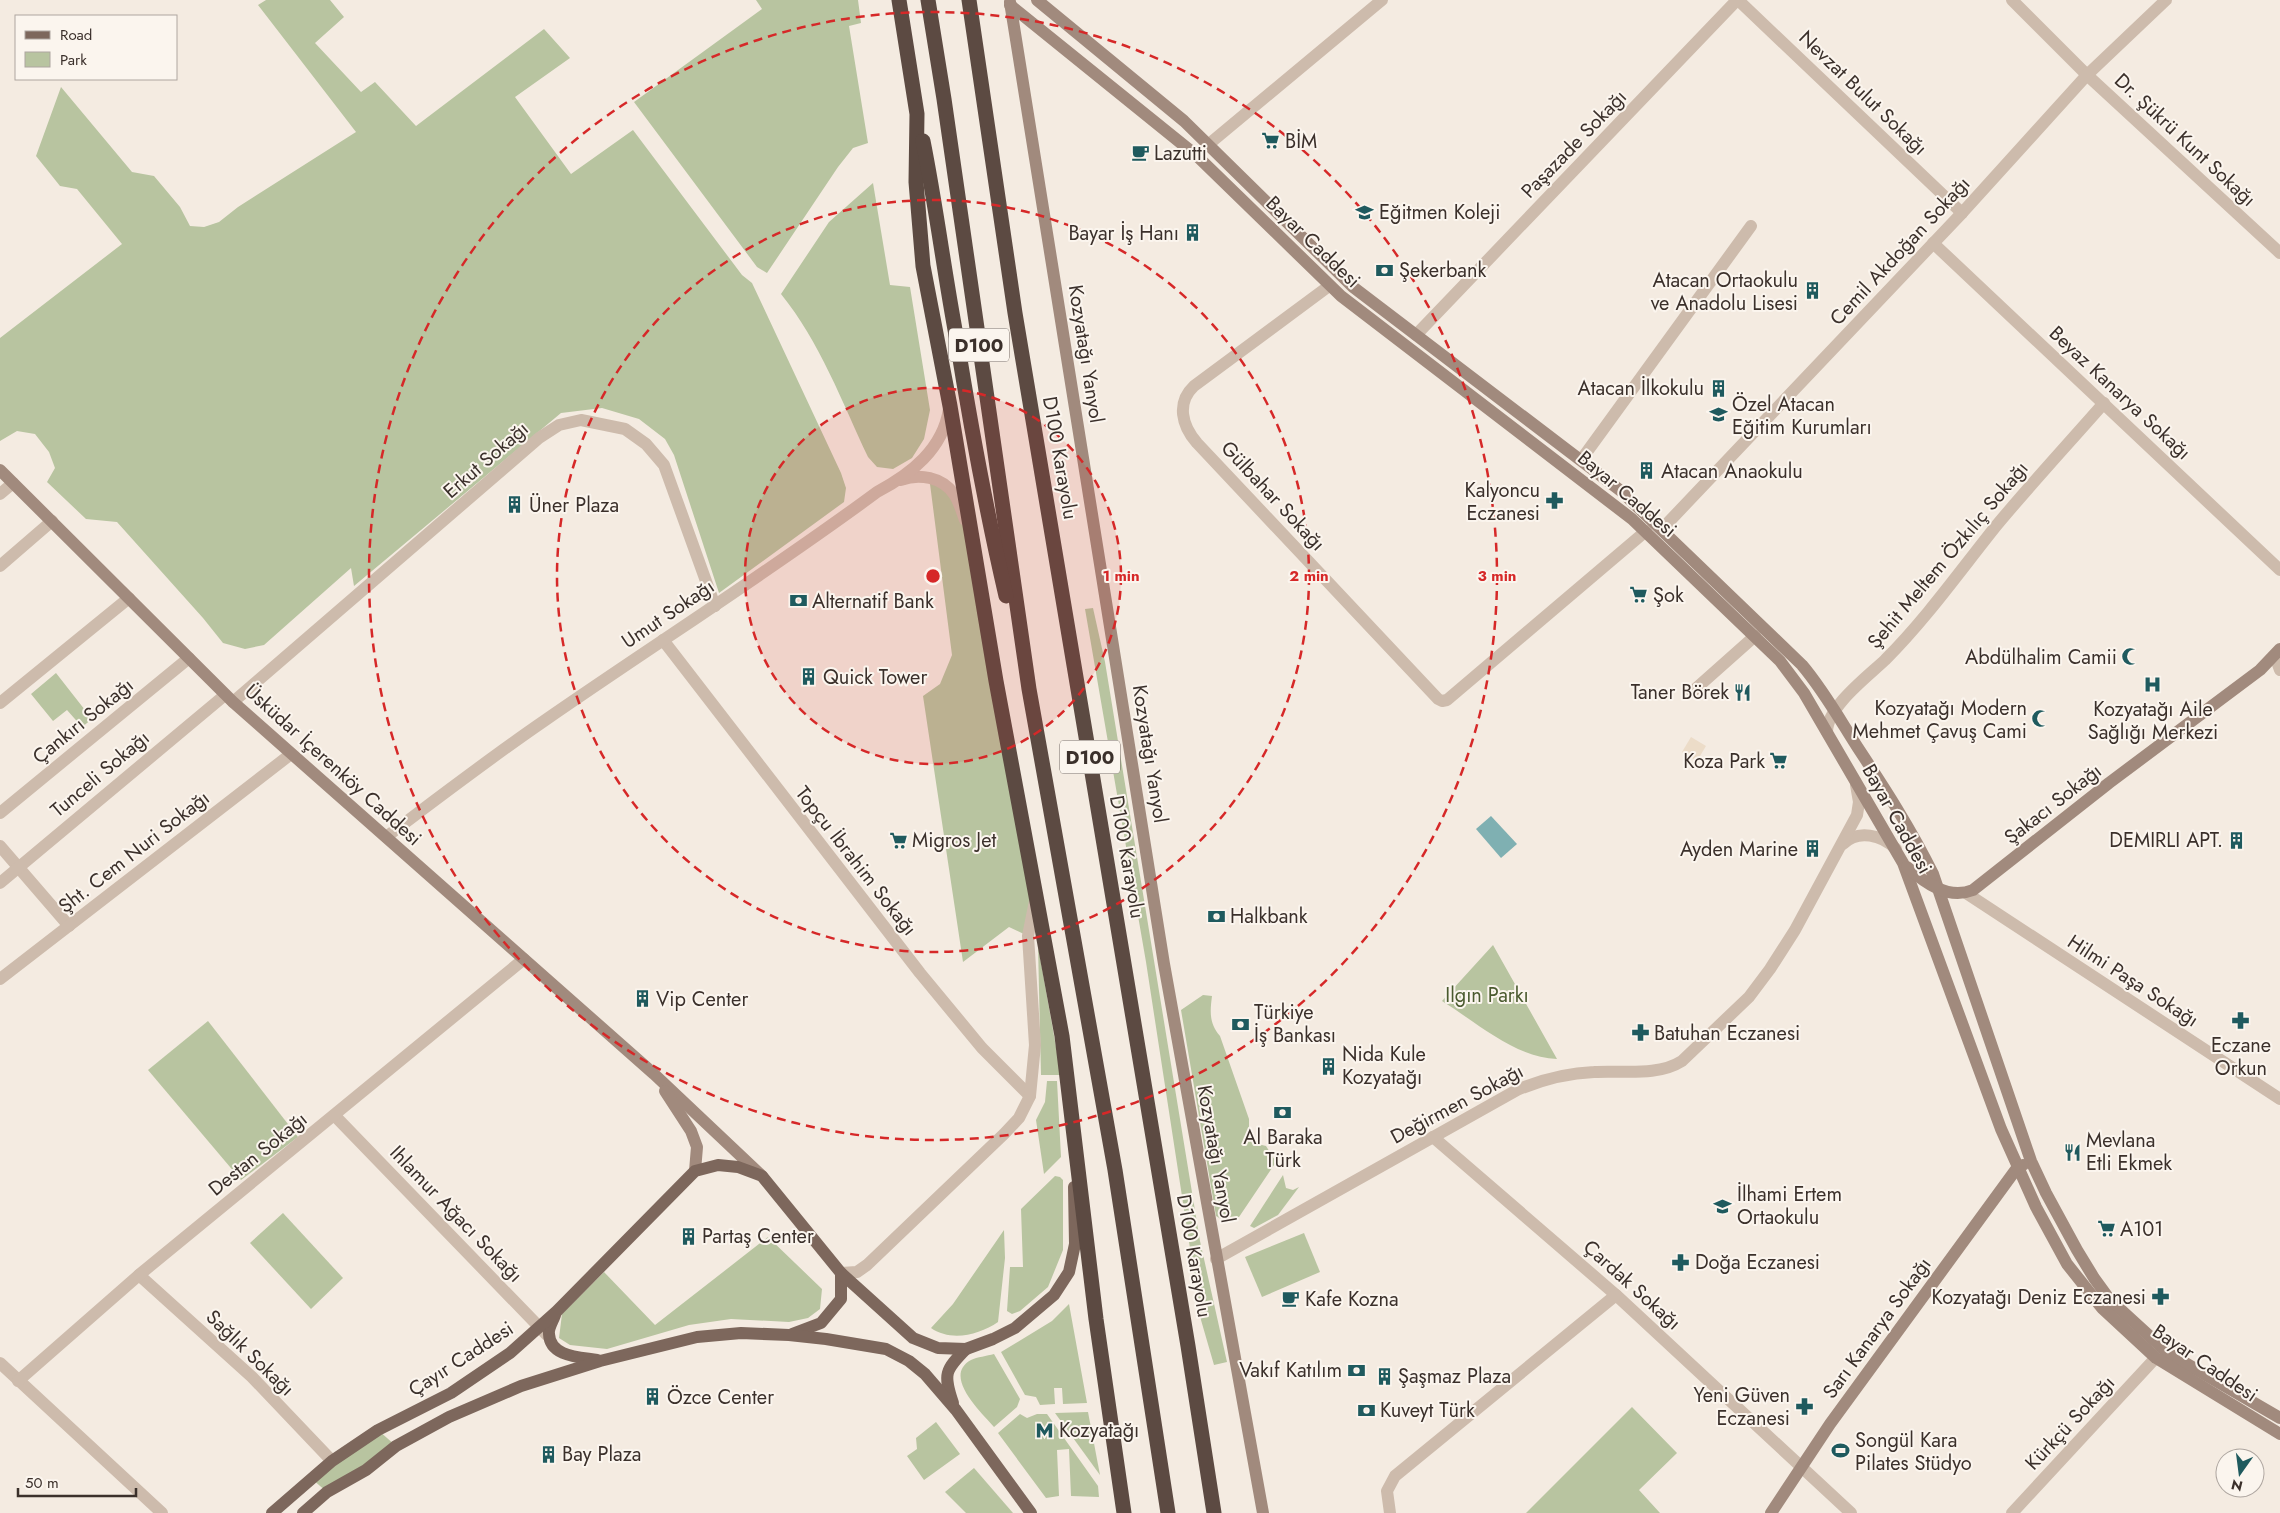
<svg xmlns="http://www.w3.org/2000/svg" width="2280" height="1513" font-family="Jost,sans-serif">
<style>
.green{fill:#b8c4a0}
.plaza{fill:#ecdcc8}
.water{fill:#7fb0b2}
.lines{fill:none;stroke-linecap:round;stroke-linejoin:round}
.street{stroke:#cdbbac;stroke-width:12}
.secondary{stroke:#a18a7d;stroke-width:12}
.primary{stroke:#7d675c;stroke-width:12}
.highway{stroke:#5c4a42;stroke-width:15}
.ring{fill:none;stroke:#d62828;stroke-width:2.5;stroke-dasharray:9 6}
.labels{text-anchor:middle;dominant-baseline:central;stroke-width:4;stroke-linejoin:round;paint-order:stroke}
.shield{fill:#fbf5ee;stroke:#756b66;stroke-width:1}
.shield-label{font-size:19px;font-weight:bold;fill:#3b302b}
.street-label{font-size:20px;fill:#3b302b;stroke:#fbf5ee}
.poi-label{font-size:20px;fill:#3b302b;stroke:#fbf5ee;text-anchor:start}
.park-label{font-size:20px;fill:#4a5a2e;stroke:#fbf5ee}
.centre{fill:#d62828;stroke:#fbf5ee;stroke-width:2.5}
.ring-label{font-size:15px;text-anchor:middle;font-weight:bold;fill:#d62828;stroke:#fbf5ee;stroke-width:4;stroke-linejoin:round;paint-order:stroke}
</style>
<rect width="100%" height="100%" fill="#f4ebe1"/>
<g class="green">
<polygon points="266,0 330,0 344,17 315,43 361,92 375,82 416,126 544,29 570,58 515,97 571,174 633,130 742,275 752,283 841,473 846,488 844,502 719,593 674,455 665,439 639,419 602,408 561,413 354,586 351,568 264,645 245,649 223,643 203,618 117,522 86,519 47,482 55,468 49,452 35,434 17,431 0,441 0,338 122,244 77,189 60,186 36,156 61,87 132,172 154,176 180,207 190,226 204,227 219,222 238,207 356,132 258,5"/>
<polygon points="756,0 858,0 861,23 849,26 868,143 853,148 838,167 767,273 757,267 634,102 762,9"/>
<path d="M873,183l17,102 20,2 20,123 -6,29 -12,19 -19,11 -16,-2 -9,-10c-26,-55 -48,-115 -87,-163l48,-72z"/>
<polygon points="942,482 971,535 1036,897 1028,936 1009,927 963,962 923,696 940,684 952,655 930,484"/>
<polygon points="1093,608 1105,662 1200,1241 1227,1362 1214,1365 1201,1320 1146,962 1085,609"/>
<polygon points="56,673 92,719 82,727 67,710 53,721 31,694"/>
<path d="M1493,945l64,114c-41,-1 -81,-37 -115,-58z"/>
<polygon points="1038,946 1061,1075 1041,1075"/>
<path d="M1203,995l9,1c-2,16 -3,27 8,40l29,83v14l9,11 8,2 10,16 -37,55 -18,2 -5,-3 -35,-206z"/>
<polygon points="208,1021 298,1137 241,1180 148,1070"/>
<polygon points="1047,1081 1057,1081 1061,1157 1044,1174 1036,1120 1045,1102"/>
<polygon points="1283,1175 1286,1188 1293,1190 1299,1187 1278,1215 1254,1228 1250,1226"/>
<polygon points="1055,1176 1060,1177 1063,1180 1063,1250 1048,1287 1020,1311 1012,1314 1007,1311 1010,1267 1023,1267 1021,1209"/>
<polygon points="283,1213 343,1278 311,1309 250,1243"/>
<path d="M1004,1230l1,28 -7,64c-19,13 -47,20 -67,6l22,-24z"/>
<polygon points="1304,1233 1320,1272 1262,1297 1245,1257"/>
<polygon points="768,1237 822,1289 820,1309 808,1318 789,1322 731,1319 689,1325 607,1349 570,1345 559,1338 562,1314 604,1272 655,1325"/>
<polygon points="1069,1304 1087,1403 1063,1404 1062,1388 1054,1388 1055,1404 1040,1405 1036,1397 1025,1395 1001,1352 1052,1321"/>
<path d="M994,1354l26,45 -3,8 -23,20c-13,-15 -52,-51 -23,-67 6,-3 16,-4 23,-6z"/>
<polygon points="1632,1407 1677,1453 1639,1490 1660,1513 1526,1513"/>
<polygon points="1088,1412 1100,1475 1055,1413"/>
<polygon points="1020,1414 1027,1418 1037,1414 1047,1414 1098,1486 1099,1497 1071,1496 1069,1449 1057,1450 1059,1496 1046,1498 998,1433"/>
<polygon points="936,1422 960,1454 924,1480 907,1456 917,1449 916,1438"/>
<polygon points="378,1430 396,1446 327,1492 312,1479"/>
<polygon points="974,1468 1013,1513 966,1513 945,1492"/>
</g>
<polygon class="plaza" points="1691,737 1706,746 1697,761 1682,752"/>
<polygon class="water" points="1491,816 1517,844 1501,858 1476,829"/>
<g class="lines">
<g class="street">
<polyline points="1738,0 1962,213"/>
<polyline points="2012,0 2087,75 2280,253"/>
<polyline points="1209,144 1382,0"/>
<polyline points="1933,243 2280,570"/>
<path d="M1329,286l-135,100c-18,17 -12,40 3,57l241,256 4,2 5,-1 199,-169"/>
<polyline points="1416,335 1737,0"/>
<polyline points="1581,460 1751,226"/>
<path d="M901,480c18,-7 41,-3 53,14 5,7 8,18 11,26"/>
<polyline points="0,494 13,483"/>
<polyline points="1662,529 1962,213 2087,75 2166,0"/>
<polyline points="0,566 52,521"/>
<polyline points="663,640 920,973 982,1048 1030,1096"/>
<polyline points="2275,656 2280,670"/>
<polyline points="1692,692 1755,636"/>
<polyline points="233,702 539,438 559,425 581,420 625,429 646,444 664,465 715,606"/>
<polyline points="0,703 129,598"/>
<path d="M1827,732c0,-25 40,-55 58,-72 41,-41 75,-89 111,-134 35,-42 72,-82 108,-123"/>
<polyline points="0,813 189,658"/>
<path d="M386,837c52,-39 104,-79 158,-116 111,-77 225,-149 333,-229 34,-18 66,-43 72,-83"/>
<path d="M1843,844c15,-15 39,-9 53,5"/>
<polyline points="0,846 69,926"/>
<polyline points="0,883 225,695"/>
<polyline points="1966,893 2280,1099"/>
<polyline points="0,979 291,754"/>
<polyline points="335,1116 547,1335"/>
<polyline points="1433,1137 1616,1295 1851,1513"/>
<path d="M1216,1259l301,-169c24,-10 51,-17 77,-18 28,-2 63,5 88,-11l67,-64 21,-28 25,-39 62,-115 2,-13 -3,-17"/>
<polyline points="841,1273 857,1272 867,1265 1004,1134 1019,1118 1030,1096 1035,1045 1028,936 1035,901"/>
<polyline points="139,1275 252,1377 332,1461"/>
<polyline points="0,1363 162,1513"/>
<polyline points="18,1381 139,1275 524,959"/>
<polyline points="1390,1513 1387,1491 1395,1476 1616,1295"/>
<polyline points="2012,1513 2162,1351"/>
</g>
<g class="secondary">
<path d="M1037,0l147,121 169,166 268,204 181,174c22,26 38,55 56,83 27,41 53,81 75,126l98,287 15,32 31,57 17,28 16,22 58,53 112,65"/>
<polyline points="1010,2 1164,964 1263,1513"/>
<polyline points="1010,5 1197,156 1341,296 1632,519 1780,661 1804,693 1903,863 2001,1129 2036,1207 2067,1264 2102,1308 2156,1358 2280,1434"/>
<polyline points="0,470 233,702 654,1074 762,1176"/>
<path d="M1907,867c18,16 41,33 66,23l136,-107 151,-113 20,-21"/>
<polyline points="665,1091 691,1131 697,1147 695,1171"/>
<polyline points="1771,1513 1830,1424 2017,1168 2023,1165"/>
</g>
<g class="primary">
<path d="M555,1315c-2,6 -7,13 -6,19 1,23 31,23 48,26"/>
<polyline points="792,1334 821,1323 841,1299 841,1273"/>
<path d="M953,1403c-10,-29 -8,-33 13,-54"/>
<polyline points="272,1513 332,1461 378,1430 451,1393 510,1353 557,1311 695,1171 718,1165 738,1167 762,1176 841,1273 913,1338 938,1348 966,1349 993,1339 1015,1328 1054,1295 1069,1272 1075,1244 1074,1187"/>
<polyline points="303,1513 327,1492 366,1470 396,1446 449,1417 521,1386 600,1361 697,1337 741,1333 789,1335 826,1339 886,1349 909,1361 925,1374 956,1410 1031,1513"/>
</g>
<g class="highway">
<polyline points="899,0 917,114 916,182 923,266 950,406 996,681 1062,1036 1096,1319 1124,1513"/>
<polyline points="928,0 944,99 1029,689 1115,1170 1168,1513"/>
<polyline points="969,0 1015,313 1188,1346 1214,1513"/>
<path d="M923,141c13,65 21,130 33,194 14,87 30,175 50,261"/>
</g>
</g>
<circle cx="933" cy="576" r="188" fill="#d62828" fill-opacity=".12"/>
<g class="ring">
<circle cx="933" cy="576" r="188"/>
<circle cx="933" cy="576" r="376"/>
<circle cx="933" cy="576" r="564"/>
</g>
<defs>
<symbol id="supermarket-bare" viewBox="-9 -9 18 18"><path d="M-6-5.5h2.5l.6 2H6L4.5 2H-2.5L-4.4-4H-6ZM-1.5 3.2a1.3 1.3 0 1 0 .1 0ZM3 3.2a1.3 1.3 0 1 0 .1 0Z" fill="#1f5a5e" stroke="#fbf5ee" stroke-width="2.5" paint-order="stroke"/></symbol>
<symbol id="cafe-bare" viewBox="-9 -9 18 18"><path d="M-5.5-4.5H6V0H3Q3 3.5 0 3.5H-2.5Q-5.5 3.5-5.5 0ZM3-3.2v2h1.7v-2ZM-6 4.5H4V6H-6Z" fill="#1f5a5e" stroke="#fbf5ee" stroke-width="2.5" paint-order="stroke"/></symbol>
<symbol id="school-bare" viewBox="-9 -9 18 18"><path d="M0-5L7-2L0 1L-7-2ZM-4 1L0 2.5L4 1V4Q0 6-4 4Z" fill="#1f5a5e" stroke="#fbf5ee" stroke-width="2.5" paint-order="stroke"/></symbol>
<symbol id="building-bare" viewBox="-9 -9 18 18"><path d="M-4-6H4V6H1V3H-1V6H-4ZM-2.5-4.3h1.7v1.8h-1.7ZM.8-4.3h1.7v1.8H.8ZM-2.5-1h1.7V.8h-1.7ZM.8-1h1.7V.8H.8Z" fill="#1f5a5e" stroke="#fbf5ee" stroke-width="2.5" paint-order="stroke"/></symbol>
<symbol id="bank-bare" viewBox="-9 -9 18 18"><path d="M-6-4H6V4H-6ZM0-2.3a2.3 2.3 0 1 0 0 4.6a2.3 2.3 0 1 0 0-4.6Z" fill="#1f5a5e" stroke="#fbf5ee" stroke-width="2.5" paint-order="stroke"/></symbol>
<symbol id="pharmacy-bare" viewBox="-9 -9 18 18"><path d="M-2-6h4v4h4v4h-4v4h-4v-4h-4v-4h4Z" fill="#1f5a5e" stroke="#fbf5ee" stroke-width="2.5" paint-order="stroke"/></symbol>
<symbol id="mosque-bare" viewBox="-9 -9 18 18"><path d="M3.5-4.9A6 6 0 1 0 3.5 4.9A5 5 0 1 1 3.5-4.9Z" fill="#1f5a5e" stroke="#fbf5ee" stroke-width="2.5" paint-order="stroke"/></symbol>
<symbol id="hospital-bare" viewBox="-9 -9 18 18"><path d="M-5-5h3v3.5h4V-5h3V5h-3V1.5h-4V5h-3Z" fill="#1f5a5e" stroke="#fbf5ee" stroke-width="2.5" paint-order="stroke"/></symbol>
<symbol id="restaurant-bare" viewBox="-9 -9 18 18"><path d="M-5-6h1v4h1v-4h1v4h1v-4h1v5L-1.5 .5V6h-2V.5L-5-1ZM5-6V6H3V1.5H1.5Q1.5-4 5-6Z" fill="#1f5a5e" stroke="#fbf5ee" stroke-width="2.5" paint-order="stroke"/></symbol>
<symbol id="metro-bare" viewBox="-9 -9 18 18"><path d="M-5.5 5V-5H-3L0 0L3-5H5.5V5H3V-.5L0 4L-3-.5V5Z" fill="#1f5a5e" stroke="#fbf5ee" stroke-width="2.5" paint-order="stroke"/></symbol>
<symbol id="stadium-bare" viewBox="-9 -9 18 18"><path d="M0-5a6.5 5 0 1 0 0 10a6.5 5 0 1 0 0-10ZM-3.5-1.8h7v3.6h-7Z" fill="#1f5a5e" stroke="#fbf5ee" stroke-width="2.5" paint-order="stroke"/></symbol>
</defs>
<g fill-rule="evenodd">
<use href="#supermarket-bare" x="1258" y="128" width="25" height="25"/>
<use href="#cafe-bare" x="1128" y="140" width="25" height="25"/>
<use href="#school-bare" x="1352" y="200" width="25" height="25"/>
<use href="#building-bare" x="1180" y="220" width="25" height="25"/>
<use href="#bank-bare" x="1372" y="258" width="25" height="25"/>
<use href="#building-bare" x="1800" y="278" width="25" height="25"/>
<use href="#building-bare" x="1706" y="376" width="25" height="25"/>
<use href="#school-bare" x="1706" y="402" width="25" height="25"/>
<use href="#building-bare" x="1634" y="458" width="25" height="25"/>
<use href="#pharmacy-bare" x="1542" y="488" width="25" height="25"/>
<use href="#building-bare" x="502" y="492" width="25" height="25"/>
<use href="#supermarket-bare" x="1626" y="582" width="25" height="25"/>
<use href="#bank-bare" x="786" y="588" width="25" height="25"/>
<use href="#mosque-bare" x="2118" y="644" width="25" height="25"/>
<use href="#building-bare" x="796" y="664" width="25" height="25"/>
<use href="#hospital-bare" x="2140" y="672" width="25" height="25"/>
<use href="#restaurant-bare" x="1730" y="680" width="25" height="25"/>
<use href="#mosque-bare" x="2028" y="706" width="25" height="25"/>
<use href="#supermarket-bare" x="1766" y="748" width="25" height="25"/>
<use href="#supermarket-bare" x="886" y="828" width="25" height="25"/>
<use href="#building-bare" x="2224" y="828" width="25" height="25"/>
<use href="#building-bare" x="1800" y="836" width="25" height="25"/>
<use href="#bank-bare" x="1204" y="904" width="25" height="25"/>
<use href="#building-bare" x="630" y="986" width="25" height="25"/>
<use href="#pharmacy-bare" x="2228" y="1008" width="25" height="25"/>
<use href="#bank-bare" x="1228" y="1012" width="25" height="25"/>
<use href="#pharmacy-bare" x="1628" y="1020" width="25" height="25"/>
<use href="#building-bare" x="1316" y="1054" width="25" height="25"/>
<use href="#bank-bare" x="1270" y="1100" width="25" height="25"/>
<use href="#restaurant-bare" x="2060" y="1140" width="25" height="25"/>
<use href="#school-bare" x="1710" y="1194" width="25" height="25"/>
<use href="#supermarket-bare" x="2094" y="1216" width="25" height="25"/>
<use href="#building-bare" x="676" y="1224" width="25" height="25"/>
<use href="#pharmacy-bare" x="1668" y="1250" width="25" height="25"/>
<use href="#pharmacy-bare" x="2148" y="1284" width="25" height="25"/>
<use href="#cafe-bare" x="1278" y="1286" width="25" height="25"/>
<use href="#bank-bare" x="1344" y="1358" width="25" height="25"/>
<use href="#building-bare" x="1372" y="1364" width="25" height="25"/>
<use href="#building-bare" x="640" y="1384" width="25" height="25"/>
<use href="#pharmacy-bare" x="1792" y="1394" width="25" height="25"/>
<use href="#bank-bare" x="1354" y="1398" width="25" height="25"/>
<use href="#metro-bare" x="1032" y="1418" width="25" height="25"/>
<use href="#stadium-bare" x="1828" y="1438" width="25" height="25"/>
<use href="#building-bare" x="536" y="1442" width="25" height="25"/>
</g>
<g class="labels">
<g class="shield">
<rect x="949" y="328.5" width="60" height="33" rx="4"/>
<rect x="1060" y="740.5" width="60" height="33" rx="4"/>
</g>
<g class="shield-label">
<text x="979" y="345">D100</text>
<text x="1090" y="757">D100</text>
</g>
<g class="street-label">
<text transform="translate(1863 93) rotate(44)">Nevzat Bulut Sokağı</text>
<text transform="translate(2185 140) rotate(43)">Dr. Şükrü Kunt Sokağı</text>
<text transform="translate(1574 144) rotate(-46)">Paşazade Sokağı</text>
<text transform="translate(1313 242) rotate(44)">Bayar Caddesi</text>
<text transform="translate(1900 251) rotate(-47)">Cemil Akdoğan Sokağı</text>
<text transform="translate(1086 354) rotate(81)">Kozyatağı Yanyol</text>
<text transform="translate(2120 393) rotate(43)">Beyaz Kanarya Sokağı</text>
<text transform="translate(1060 458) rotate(80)">D100 Karayolu</text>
<text transform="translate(486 460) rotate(-41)">Erkut Sokağı</text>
<text transform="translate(1627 494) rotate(40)">Bayar Caddesi</text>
<text transform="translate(1273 496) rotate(47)">Gülbahar Sokağı</text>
<text transform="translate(1948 555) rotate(-50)">Şehit Meltem Özkılıç Sokağı</text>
<text transform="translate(668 614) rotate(-34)">Umut Sokağı</text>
<text transform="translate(83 721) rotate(-39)">Çankırı Sokağı</text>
<text transform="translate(1150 754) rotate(81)">Kozyatağı Yanyol</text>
<text transform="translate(333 765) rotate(42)">Üsküdar İçerenköy Caddesi</text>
<text transform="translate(100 774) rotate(-40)">Tunceli Sokağı</text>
<text transform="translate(2053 804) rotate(-38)">Şakacı Sokağı</text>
<text transform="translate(1897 819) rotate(61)">Bayar Caddesi</text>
<text transform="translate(134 852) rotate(-38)">Şht. Cem Nuri Sokağı</text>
<text transform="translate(1127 857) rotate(80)">D100 Karayolu</text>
<text transform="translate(856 861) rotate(52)">Topçu İbrahim Sokağı</text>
<text transform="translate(2133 981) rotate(33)">Hilmi Paşa Sokağı</text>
<text transform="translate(1457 1104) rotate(-28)">Değirmen Sokağı</text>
<text transform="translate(258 1154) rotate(-39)">Destan Sokağı</text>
<text transform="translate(1216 1154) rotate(80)">Kozyatağı Yanyol</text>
<text transform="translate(456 1214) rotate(46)">Ihlamur Ağacı Sokağı</text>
<text transform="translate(1194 1256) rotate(80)">D100 Karayolu</text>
<text transform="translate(1632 1285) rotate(42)">Çardak Sokağı</text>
<text transform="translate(1877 1328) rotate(-54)">Sarı Kanarya Sokağı</text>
<text transform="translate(250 1353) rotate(44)">Sağlık Sokağı</text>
<text transform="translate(461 1359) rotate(-33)">Çayır Caddesi</text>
<text transform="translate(2205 1363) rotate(34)">Bayar Caddesi</text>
<text transform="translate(2070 1423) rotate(-47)">Kürkçü Sokağı</text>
</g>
<g class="poi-label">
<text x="1285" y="141">BİM</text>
<text x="1154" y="153">Lazutti</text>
<text x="1379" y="212">Eğitmen Koleji</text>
<text x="1179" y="233" text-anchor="end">Bayar İş Hanı</text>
<text x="1399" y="270">Şekerbank</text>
<text x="1798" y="280" text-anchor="end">Atacan Ortaokulu<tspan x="1798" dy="23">ve Anadolu Lisesi</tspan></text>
<text x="1704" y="388" text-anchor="end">Atacan İlkokulu</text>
<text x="1732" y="404">Özel Atacan<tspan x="1732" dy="23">Eğitim Kurumları</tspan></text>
<text x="1661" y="471">Atacan Anaokulu</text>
<text x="1540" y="490" text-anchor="end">Kalyoncu<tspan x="1540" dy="23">Eczanesi</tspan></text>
<text x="529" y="505">Üner Plaza</text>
<text x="1653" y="595">Şok</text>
<text x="812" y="601">Alternatif Bank</text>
<text x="2117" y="657" text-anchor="end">Abdülhalim Camii</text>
<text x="823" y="677">Quick Tower</text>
<text x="1729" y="692" text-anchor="end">Taner Börek</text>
<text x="2027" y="708" text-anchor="end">Kozyatağı Modern<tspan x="2027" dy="23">Mehmet Çavuş Cami</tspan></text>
<text x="2153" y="709" text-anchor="middle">Kozyatağı Aile<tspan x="2153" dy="23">Sağlığı Merkezi</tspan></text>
<text x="1765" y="761" text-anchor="end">Koza Park</text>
<text x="912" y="840">Migros Jet</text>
<text x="2223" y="840" text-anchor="end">DEMIRLI APT.</text>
<text x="1798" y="849" text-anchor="end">Ayden Marine</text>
<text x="1230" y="916">Halkbank</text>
<text x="656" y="999">Vip Center</text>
<text x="1254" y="1012">Türkiye<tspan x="1254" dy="23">İş Bankası</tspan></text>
<text x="1654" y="1033">Batuhan Eczanesi</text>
<text x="2241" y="1045" text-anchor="middle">Eczane<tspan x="2241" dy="23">Orkun</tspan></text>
<text x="1342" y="1054">Nida Kule<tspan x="1342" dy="23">Kozyatağı</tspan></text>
<text x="1283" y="1137" text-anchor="middle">Al Baraka<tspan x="1283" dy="23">Türk</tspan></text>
<text x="2086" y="1140">Mevlana<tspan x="2086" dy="23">Etli Ekmek</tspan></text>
<text x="1737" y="1194">İlhami Ertem<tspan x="1737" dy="23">Ortaokulu</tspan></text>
<text x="2120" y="1229">A101</text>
<text x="702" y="1236">Partaş Center</text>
<text x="1695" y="1262">Doğa Eczanesi</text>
<text x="2146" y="1297" text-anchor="end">Kozyatağı Deniz Eczanesi</text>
<text x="1305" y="1299">Kafe Kozna</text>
<text x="1342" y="1370" text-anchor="end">Vakıf Katılım</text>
<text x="1398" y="1376">Şaşmaz Plaza</text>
<text x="1790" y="1395" text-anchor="end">Yeni Güven<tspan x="1790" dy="23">Eczanesi</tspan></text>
<text x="667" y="1397">Özce Center</text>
<text x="1380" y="1410">Kuveyt Türk</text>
<text x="1059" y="1430">Kozyatağı</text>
<text x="1855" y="1440">Songül Kara<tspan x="1855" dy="23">Pilates Stüdyo</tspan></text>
<text x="562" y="1454">Bay Plaza</text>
</g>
<g class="park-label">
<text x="1487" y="995">Ilgın Parkı</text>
</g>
</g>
<circle cx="933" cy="576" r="8" class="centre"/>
<g class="ring-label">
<text x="1121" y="581">1 min</text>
<text x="1309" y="581">2 min</text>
<text x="1497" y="581">3 min</text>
</g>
<rect x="15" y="15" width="162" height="65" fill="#fbf5ee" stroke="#aea6a0"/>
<rect x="25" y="31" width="25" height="8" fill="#7d675c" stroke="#aea6a0"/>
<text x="60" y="40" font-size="15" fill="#3b302b">Road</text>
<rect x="25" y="52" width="25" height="15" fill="#b8c4a0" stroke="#aea6a0"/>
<text x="60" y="65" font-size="15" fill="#3b302b">Park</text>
<g transform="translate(2240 1473) rotate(194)"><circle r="24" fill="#fbf5ee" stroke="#aea6a0"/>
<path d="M0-4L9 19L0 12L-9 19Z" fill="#1f5a5e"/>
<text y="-8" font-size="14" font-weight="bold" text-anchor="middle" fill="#3b302b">N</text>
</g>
<path d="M18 1488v8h118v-8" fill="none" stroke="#3b302b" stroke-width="2.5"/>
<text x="25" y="1488" font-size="15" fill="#3b302b" stroke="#fbf5ee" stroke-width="4" paint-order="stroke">50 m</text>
</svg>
